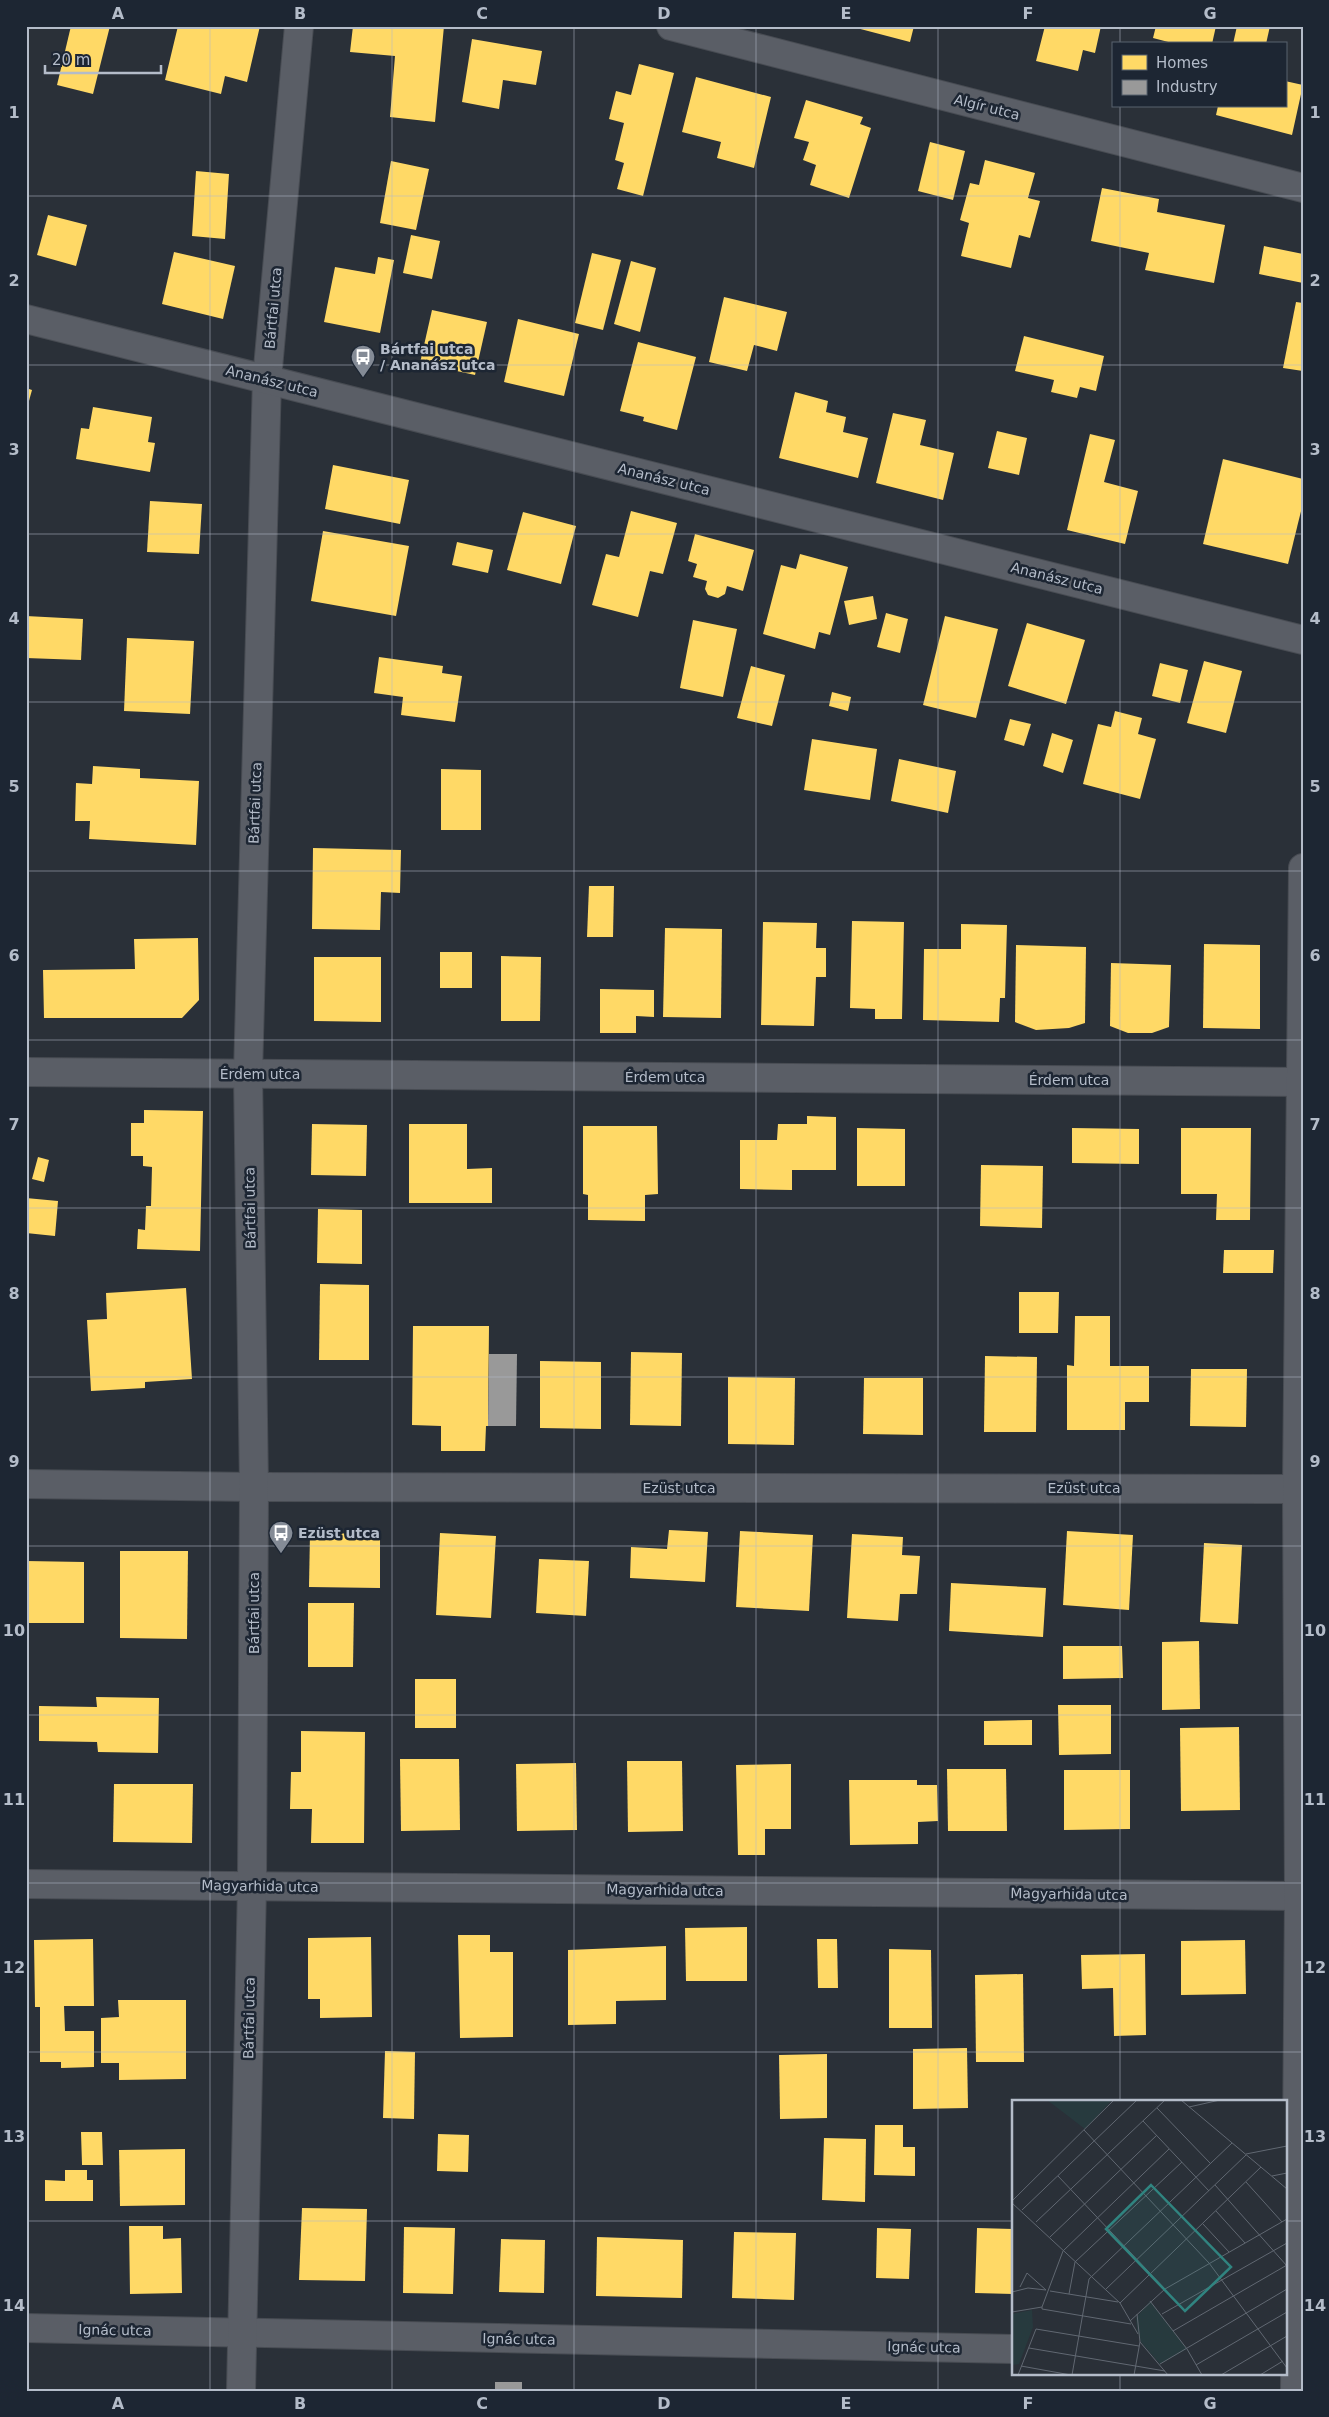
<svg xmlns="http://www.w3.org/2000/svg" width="1329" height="2417" font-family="'DejaVu Sans',sans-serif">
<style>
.homes{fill:#ffd966}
.industry{fill:#999}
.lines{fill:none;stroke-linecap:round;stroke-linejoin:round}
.minor-casing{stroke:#484c53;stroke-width:30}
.tertiary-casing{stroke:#484c53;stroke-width:30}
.minor{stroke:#5a5e66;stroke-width:28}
.tertiary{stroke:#5a5e66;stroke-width:28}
.grid{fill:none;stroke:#b4bcc9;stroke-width:1;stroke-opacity:0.55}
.labels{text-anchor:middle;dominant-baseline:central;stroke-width:5;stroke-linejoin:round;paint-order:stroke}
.street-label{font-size:14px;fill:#b4bcc9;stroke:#1d2633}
.poi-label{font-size:14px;font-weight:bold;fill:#b4bcc9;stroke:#1d2633;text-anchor:start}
.inset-road{fill:none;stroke:#616872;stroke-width:1}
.view{fill:#308480;fill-opacity:0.15;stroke:#308480;stroke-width:2.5}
.inset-edge{fill:none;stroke:#b4bcc9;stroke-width:2.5}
.neatline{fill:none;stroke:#b4bcc9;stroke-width:2}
.grid-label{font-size:16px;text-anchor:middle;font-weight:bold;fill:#b4bcc9}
</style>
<rect width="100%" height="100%" fill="#2a3038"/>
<g class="homes">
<polygon points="71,26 110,26 93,94 57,85"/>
<polygon points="178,26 260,26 247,82 225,76 221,94 165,80"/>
<polygon points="353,26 444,26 435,122 390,117 395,56 350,52"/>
<polygon points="849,26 914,26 910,42"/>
<polygon points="1045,26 1101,26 1095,53 1083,50 1078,71 1036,61"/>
<polygon points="1156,26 1216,26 1212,44 1176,44 1153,38"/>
<polygon points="1237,26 1270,26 1266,44 1233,44"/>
<polygon points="472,39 542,51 536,85 503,80 499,109 462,102"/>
<polygon points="639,64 674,73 643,196 617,189 624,163 615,160 624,123 609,119 616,91 631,95"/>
<polygon points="696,77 771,97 754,168 717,158 721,142 682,132"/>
<polygon points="1285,81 1303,85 1292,135 1216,115 1218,106 1285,106"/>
<polygon points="806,100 863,117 860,124 871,128 849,198 810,185 816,165 803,160 809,142 794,138"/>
<polygon points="930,142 965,151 953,200 918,191"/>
<polygon points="985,160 1035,173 1028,198 1040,201 1030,238 1019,235 1011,268 961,256 969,223 960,220 970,183 979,185"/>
<polygon points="391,161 429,169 416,230 380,223"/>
<polygon points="196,171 229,174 225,239 192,236"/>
<polygon points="1102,188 1159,199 1157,212 1225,225 1214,283 1145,270 1149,253 1091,241"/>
<polygon points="48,215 87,225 76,266 37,255"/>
<polygon points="411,235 440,241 432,279 403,273"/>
<polygon points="1264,246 1303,254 1303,283 1259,274"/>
<polygon points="174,252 235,266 223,319 162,304"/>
<polygon points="592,253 621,260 603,330 575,323"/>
<polygon points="378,257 394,260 380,333 324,322 335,267 375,274"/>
<polygon points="631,261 656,268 640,332 614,324"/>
<polygon points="724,297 787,312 777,351 754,345 747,371 709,362"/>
<polygon points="1296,302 1303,303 1303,371 1283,368"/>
<polygon points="432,310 487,322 475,375 420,363"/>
<polygon points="518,319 579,334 564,396 504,382"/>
<polygon points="1024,336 1104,356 1096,391 1080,387 1077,398 1051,392 1054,380 1015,371"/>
<polygon points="638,342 696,357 677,430 643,421 644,417 620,411"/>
<polygon points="26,388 32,390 27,408 26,408"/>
<polygon points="795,392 828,401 826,412 846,417 843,432 868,438 858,478 779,458"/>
<polygon points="93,407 152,417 148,442 155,443 150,472 76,459 81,428 89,429"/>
<polygon points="893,413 926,420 920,445 954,453 943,500 876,483"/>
<polygon points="997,431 1027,438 1019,475 988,468"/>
<polygon points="1090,434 1115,440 1104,482 1138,491 1125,544 1067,530"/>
<polygon points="1223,459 1303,479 1303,503 1288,564 1203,544"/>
<polygon points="333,465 409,480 400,524 325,509"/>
<polygon points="150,501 202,504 199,554 147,552"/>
<polygon points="631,511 677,523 663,574 650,571 638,617 592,605 606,554 619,557"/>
<polygon points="523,512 576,526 561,584 507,570"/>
<polygon points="323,531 409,546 396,616 311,601"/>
<polygon points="695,534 754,550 743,591 727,586 725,594 718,598 708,595 705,589 707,581 693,577 697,564 688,561"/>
<polygon points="457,542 493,550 488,573 452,565"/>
<polygon points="800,554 848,567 830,635 819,632 815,649 763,634 781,565 796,569"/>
<polygon points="873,596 877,619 849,625 844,601"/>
<polygon points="886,613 908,619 900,653 877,647"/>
<polygon points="26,616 83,619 81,660 26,658"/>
<polygon points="945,616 998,629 976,718 923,705"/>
<polygon points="693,620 737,629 723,697 680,688"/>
<polygon points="1027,623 1085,640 1066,704 1008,686"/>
<polygon points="127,638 194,641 190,714 124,711"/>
<polygon points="379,657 443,666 442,673 462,676 455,722 401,715 403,697 374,693"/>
<polygon points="1204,661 1242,671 1226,733 1187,723"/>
<polygon points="1160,663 1188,670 1180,703 1152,696"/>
<polygon points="751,666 785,675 772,726 737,718"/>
<polygon points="832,692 851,697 848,711 829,706"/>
<polygon points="1115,711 1142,718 1138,734 1156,739 1140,799 1083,784 1098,724 1111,727"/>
<polygon points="1010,719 1031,724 1024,746 1004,740"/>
<polygon points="1052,733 1073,740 1063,773 1043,766"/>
<polygon points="812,739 877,749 870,800 804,790"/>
<polygon points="899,759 956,771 948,813 891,801"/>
<polygon points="93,766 140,769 140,778 199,781 196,845 89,839 90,821 75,821 76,783 92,784"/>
<polygon points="441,769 481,770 481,830 441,830"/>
<polygon points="313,848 401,850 400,893 381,892 380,930 312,929"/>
<polygon points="589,886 614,886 613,937 587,937"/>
<polygon points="852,921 904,922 902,1019 875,1019 875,1009 850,1008"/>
<polygon points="763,922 817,923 816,948 826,948 826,977 816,977 814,1026 761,1025"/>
<polygon points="961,924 1007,925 1005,998 1000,998 999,1022 923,1020 924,949 961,949"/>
<polygon points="665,928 722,929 721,1018 663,1017"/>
<polygon points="198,938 199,1000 182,1018 44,1018 43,970 135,969 134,939"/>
<polygon points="1204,944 1260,945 1260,1029 1203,1028"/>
<polygon points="1016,945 1086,947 1085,1023 1069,1028 1036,1030 1015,1022"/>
<rect x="440" y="952" width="32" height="36"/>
<polygon points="501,956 541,957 540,1021 501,1021"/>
<polygon points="314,957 381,957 381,1022 314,1021"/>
<polygon points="1111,963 1171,965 1169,1027 1152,1033 1128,1033 1110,1026"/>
<polygon points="600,989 654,990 654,1017 636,1016 636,1033 600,1033"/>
<polygon points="144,1110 203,1111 200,1251 137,1249 138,1229 145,1230 146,1206 151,1206 152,1167 143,1166 143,1156 131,1156 131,1123 144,1123"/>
<polygon points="807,1116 836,1117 836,1170 792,1170 792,1190 740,1189 740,1140 777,1140 778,1124 807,1124"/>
<polygon points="312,1124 367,1125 366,1176 311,1175"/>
<polygon points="409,1124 467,1124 467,1169 492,1168 492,1203 409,1203"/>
<polygon points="583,1126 657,1126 658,1194 645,1195 645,1221 588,1220 588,1195 583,1194"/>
<polygon points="857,1128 905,1129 905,1186 857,1186"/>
<polygon points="1072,1128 1139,1129 1139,1164 1072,1163"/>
<polygon points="1181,1128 1251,1128 1250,1220 1216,1220 1217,1194 1181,1194"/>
<polygon points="38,1157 49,1160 44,1182 32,1179"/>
<polygon points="981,1165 1043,1166 1042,1228 980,1226"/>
<polygon points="26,1198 58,1201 55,1236 26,1233"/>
<polygon points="318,1209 362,1210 362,1264 317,1263"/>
<polygon points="1224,1250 1274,1250 1273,1273 1223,1273"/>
<polygon points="320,1284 369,1285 369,1360 319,1360"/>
<polygon points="186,1288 192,1379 145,1382 145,1388 91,1391 87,1320 107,1319 106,1293"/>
<polygon points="1019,1292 1059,1292 1058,1333 1019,1333"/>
<polygon points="1075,1316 1110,1316 1110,1366 1149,1366 1149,1402 1125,1402 1125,1430 1067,1430 1067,1365 1074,1366"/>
<polygon points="413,1326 489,1326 488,1426 486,1426 485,1451 441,1451 441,1426 412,1425"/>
<polygon points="631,1352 682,1353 681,1426 630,1425"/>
<polygon points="985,1356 1037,1357 1036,1432 984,1432"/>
<polygon points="540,1361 601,1362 601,1429 540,1428"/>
<polygon points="1191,1369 1247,1369 1246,1427 1190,1426"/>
<polygon points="728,1377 795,1378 794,1445 728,1444"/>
<polygon points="864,1378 923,1378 923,1435 863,1434"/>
<polygon points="669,1530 708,1532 705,1582 630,1578 631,1547 667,1549"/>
<polygon points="740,1531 813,1535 809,1611 736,1607"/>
<polygon points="1067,1531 1133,1535 1129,1610 1063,1605"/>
<polygon points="310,1533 380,1534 380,1588 309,1587"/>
<polygon points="440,1533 496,1536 491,1618 436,1615"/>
<polygon points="852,1534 903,1537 902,1555 920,1556 917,1594 900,1594 898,1621 847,1618"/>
<polygon points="1204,1543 1242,1545 1238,1624 1200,1622"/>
<polygon points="120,1551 188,1551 187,1639 120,1638"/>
<polygon points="539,1559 589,1561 586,1616 536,1613"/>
<polygon points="26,1561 84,1562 84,1623 26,1623"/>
<polygon points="951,1583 1046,1588 1043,1637 949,1631"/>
<polygon points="308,1603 354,1603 353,1667 308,1667"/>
<polygon points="1199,1641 1200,1709 1162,1710 1162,1642"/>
<polygon points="1063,1646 1122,1646 1123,1678 1063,1679"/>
<rect x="415" y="1679" width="41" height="49"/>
<polygon points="96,1697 159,1698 158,1753 98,1752 97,1742 39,1741 39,1706 97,1707"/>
<polygon points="1058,1705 1111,1705 1111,1754 1059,1755"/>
<polygon points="1032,1720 1032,1745 984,1745 984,1721"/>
<polygon points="1239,1727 1240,1810 1181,1811 1180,1728"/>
<polygon points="301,1731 365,1732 364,1843 311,1843 312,1809 290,1809 291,1772 301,1772"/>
<polygon points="400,1759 459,1759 460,1830 401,1831"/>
<polygon points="627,1761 682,1761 683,1831 628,1832"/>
<polygon points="576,1763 577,1830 517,1831 516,1764"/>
<polygon points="791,1764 791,1829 765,1829 765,1855 738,1855 736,1765"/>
<polygon points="947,1769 1006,1769 1007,1831 948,1831"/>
<polygon points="1064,1770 1130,1770 1130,1829 1064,1830"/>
<polygon points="849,1780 917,1780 917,1785 937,1785 938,1821 918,1822 918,1844 850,1845"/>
<polygon points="114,1784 193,1784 192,1843 113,1842"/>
<polygon points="747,1927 747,1981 686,1981 685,1928"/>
<polygon points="458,1935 490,1935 490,1952 513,1952 513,2037 460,2038"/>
<polygon points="371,1937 372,2017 320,2018 320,1999 308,1999 308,1938"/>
<polygon points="93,1939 94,2006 64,2006 65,2031 94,2031 94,2067 61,2068 61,2062 40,2062 40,2007 35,2007 34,1940"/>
<polygon points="817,1939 837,1939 838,1988 818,1988"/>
<polygon points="1245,1940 1246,1994 1181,1995 1181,1941"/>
<polygon points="666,1946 666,2000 616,2001 616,2024 568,2025 568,1950"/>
<polygon points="889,1949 931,1950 932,2028 889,2028"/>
<polygon points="1145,1954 1146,2035 1114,2036 1113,1988 1082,1989 1081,1955"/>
<polygon points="1023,1974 1024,2062 976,2062 975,1975"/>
<polygon points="118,2000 186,2000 186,2079 119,2080 119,2063 101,2063 101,2018 119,2017"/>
<polygon points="967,2048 968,2108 913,2109 913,2049"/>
<polygon points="385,2051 415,2052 414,2119 383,2118"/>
<polygon points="827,2054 827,2118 780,2119 779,2055"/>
<polygon points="875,2125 903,2125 903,2147 915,2147 915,2176 874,2175"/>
<polygon points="81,2132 102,2132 103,2165 82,2165"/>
<polygon points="438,2134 469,2135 468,2172 437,2171"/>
<polygon points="824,2138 866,2139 865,2202 822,2200"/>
<polygon points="185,2149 185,2205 120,2206 119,2150"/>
<polygon points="65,2170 87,2170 87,2180 93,2180 93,2201 45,2201 45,2180 65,2181"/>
<polygon points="302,2208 367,2209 365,2281 299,2280"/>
<polygon points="129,2226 163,2226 163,2239 181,2238 182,2293 130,2294"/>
<polygon points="404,2227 455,2228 453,2294 403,2293"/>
<polygon points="877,2228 911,2229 909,2279 876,2278"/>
<polygon points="977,2228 1013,2229 1013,2294 975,2293"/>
<polygon points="734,2232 796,2233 794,2300 732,2298"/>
<polygon points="597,2237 683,2240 682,2298 596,2296"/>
<polygon points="501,2239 545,2240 544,2293 499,2292"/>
</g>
<g class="industry">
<polygon points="489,1354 517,1354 516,1426 488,1426"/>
<rect x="495" y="2382" width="27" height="9"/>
</g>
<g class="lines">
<defs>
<g id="minor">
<polyline points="671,26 1303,188"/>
<polyline points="26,1072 1303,1082"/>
<polyline points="26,1484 254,1487 1303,1489"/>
<polyline points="26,1884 1303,1896"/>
<polyline points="26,2328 1013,2349"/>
<polyline points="241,2391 252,1886 254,1487 248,1074 267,379 299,26"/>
<polyline points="1295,2391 1299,1896 1297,1489 1303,868"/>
</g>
<polyline id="tertiary" points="26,319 1303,640"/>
</defs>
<use href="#minor" class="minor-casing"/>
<use href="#tertiary" class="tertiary-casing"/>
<use href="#minor" class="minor"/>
<use href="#tertiary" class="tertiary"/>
</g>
<path class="grid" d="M210,26v2365M392,26v2365M574,26v2365M756,26v2365M938,26v2365M1120,26v18M1120,106v1995M26,196h1277M26,365h1277M26,534h1277M26,702h1277M26,871h1277M26,1040h1277M26,1208h1277M26,1377h1277M26,1546h1277M26,1715h1277M26,1883h1277M26,2052h1277M26,2221h987M1285,2221h18M1120,2373v18"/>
<defs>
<symbol id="bus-pin" viewBox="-11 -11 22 30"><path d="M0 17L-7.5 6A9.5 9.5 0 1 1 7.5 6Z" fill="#848b96" stroke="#1d2633"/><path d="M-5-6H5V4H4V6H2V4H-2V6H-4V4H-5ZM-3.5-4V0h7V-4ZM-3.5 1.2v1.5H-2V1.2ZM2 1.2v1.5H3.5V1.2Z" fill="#fff"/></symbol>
</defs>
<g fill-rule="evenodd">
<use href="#bus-pin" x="349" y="343" width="28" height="38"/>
<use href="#bus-pin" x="267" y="1519" width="28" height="38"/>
</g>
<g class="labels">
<g class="street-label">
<text transform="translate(987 107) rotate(14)">Algír utca</text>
<text transform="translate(273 308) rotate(-85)">Bártfai utca</text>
<text transform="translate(272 381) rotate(14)">Ananász utca</text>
<text transform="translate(664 479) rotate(14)">Ananász utca</text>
<text transform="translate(1057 578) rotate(14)">Ananász utca</text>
<text transform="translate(255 803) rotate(-88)">Bártfai utca</text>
<text x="260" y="1074">Érdem utca</text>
<text x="665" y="1077">Érdem utca</text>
<text x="1069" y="1080">Érdem utca</text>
<text transform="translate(250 1208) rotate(-91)">Bártfai utca</text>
<text x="679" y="1488">Ezüst utca</text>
<text x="1084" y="1488">Ezüst utca</text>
<text transform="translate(254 1613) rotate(-90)">Bártfai utca</text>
<text transform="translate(260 1886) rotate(1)">Magyarhida utca</text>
<text transform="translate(665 1890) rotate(1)">Magyarhida utca</text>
<text transform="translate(1069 1894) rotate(1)">Magyarhida utca</text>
<text transform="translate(249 2018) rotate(-89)">Bártfai utca</text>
<text transform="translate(115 2330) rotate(1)">Ignác utca</text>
<text transform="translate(519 2339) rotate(1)">Ignác utca</text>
<text transform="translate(924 2347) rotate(1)">Ignác utca</text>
</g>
<g class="poi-label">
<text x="380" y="349">Bártfai utca<tspan x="380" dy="16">/ Ananász utca</tspan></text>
<text x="298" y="1533">Ezüst utca</text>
</g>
</g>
<g transform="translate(1012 2100)">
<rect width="275" height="275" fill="#2a3038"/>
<path d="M35,0h65l-27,29zM138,201l37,48 -27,15 -19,-22 -4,-13 -1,-11zM20,210l1,17 -14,37 -7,1v-51z" fill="#273a3e"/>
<path class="inset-road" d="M169,0l106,89M177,7l31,-7M145,8l53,55M131,21l66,70M72,30l125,133 78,105M234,54l41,-8M46,76l107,113M260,76l15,-3M234,82l36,40M203,85l72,81M0,101l102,-101M0,103l108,100 18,31M10,110l115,-110M204,111l29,32M24,122l129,-122M191,124l26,28M38,137l107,-102M8,187l7,-14 19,17M94,189l140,-134M38,191l68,11M0,192l16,-4 18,2M57,194l6,-32 107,-100M138,201l37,48 15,26M108,203l141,-136M30,207l21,-56 106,-102M30,207v2l89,15M0,212l30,-5M150,214l125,-71M118,221l35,-32 122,-70M161,231l114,-66M128,242l28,33M17,248l136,23M148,264l127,-75M184,265l91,-53M9,266l50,9M6,275l18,-46 103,17M60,275l17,-96 143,-136M122,275l6,-33 -3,-28M209,275l66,-39M248,275l23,-14"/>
<path class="view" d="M139,85l80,82 -46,44 -79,-82z"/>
<rect width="275" height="275" class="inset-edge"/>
</g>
<rect width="1329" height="2417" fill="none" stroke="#1d2633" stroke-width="55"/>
<rect x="1112" y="42" width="175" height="65" fill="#1d2633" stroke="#59626f"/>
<rect x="1122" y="55" width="25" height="15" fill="#ffd966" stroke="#59626f"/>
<text x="1156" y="68" font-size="15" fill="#b4bcc9">Homes</text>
<rect x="1122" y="80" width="25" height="15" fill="#999999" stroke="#59626f"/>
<text x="1156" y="92" font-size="15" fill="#b4bcc9">Industry</text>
<path d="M45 65v8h116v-8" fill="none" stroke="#b4bcc9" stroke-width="2.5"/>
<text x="52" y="65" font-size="15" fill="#b4bcc9" stroke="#1d2633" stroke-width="4" paint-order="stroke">20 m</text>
<rect x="28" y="28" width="1274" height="2362" class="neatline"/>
<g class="grid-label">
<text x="118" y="19">A</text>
<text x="300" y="19">B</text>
<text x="482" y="19">C</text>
<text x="664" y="19">D</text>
<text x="846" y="19">E</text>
<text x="1028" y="19">F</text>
<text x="1210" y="19">G</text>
<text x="14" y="118">1</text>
<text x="1315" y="118">1</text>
<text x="14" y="286">2</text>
<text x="1315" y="286">2</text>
<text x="14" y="455">3</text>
<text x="1315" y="455">3</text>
<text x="14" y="624">4</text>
<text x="1315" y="624">4</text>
<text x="14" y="792">5</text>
<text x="1315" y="792">5</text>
<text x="14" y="961">6</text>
<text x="1315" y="961">6</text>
<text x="14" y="1130">7</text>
<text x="1315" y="1130">7</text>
<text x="14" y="1299">8</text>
<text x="1315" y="1299">8</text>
<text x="14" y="1467">9</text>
<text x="1315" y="1467">9</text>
<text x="14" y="1636">10</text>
<text x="1315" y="1636">10</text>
<text x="14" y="1805">11</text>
<text x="1315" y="1805">11</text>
<text x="14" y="1973">12</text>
<text x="1315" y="1973">12</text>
<text x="14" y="2142">13</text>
<text x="1315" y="2142">13</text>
<text x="14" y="2311">14</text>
<text x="1315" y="2311">14</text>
<text x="118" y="2409">A</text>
<text x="300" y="2409">B</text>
<text x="482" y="2409">C</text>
<text x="664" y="2409">D</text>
<text x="846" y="2409">E</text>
<text x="1028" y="2409">F</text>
<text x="1210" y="2409">G</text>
</g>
</svg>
